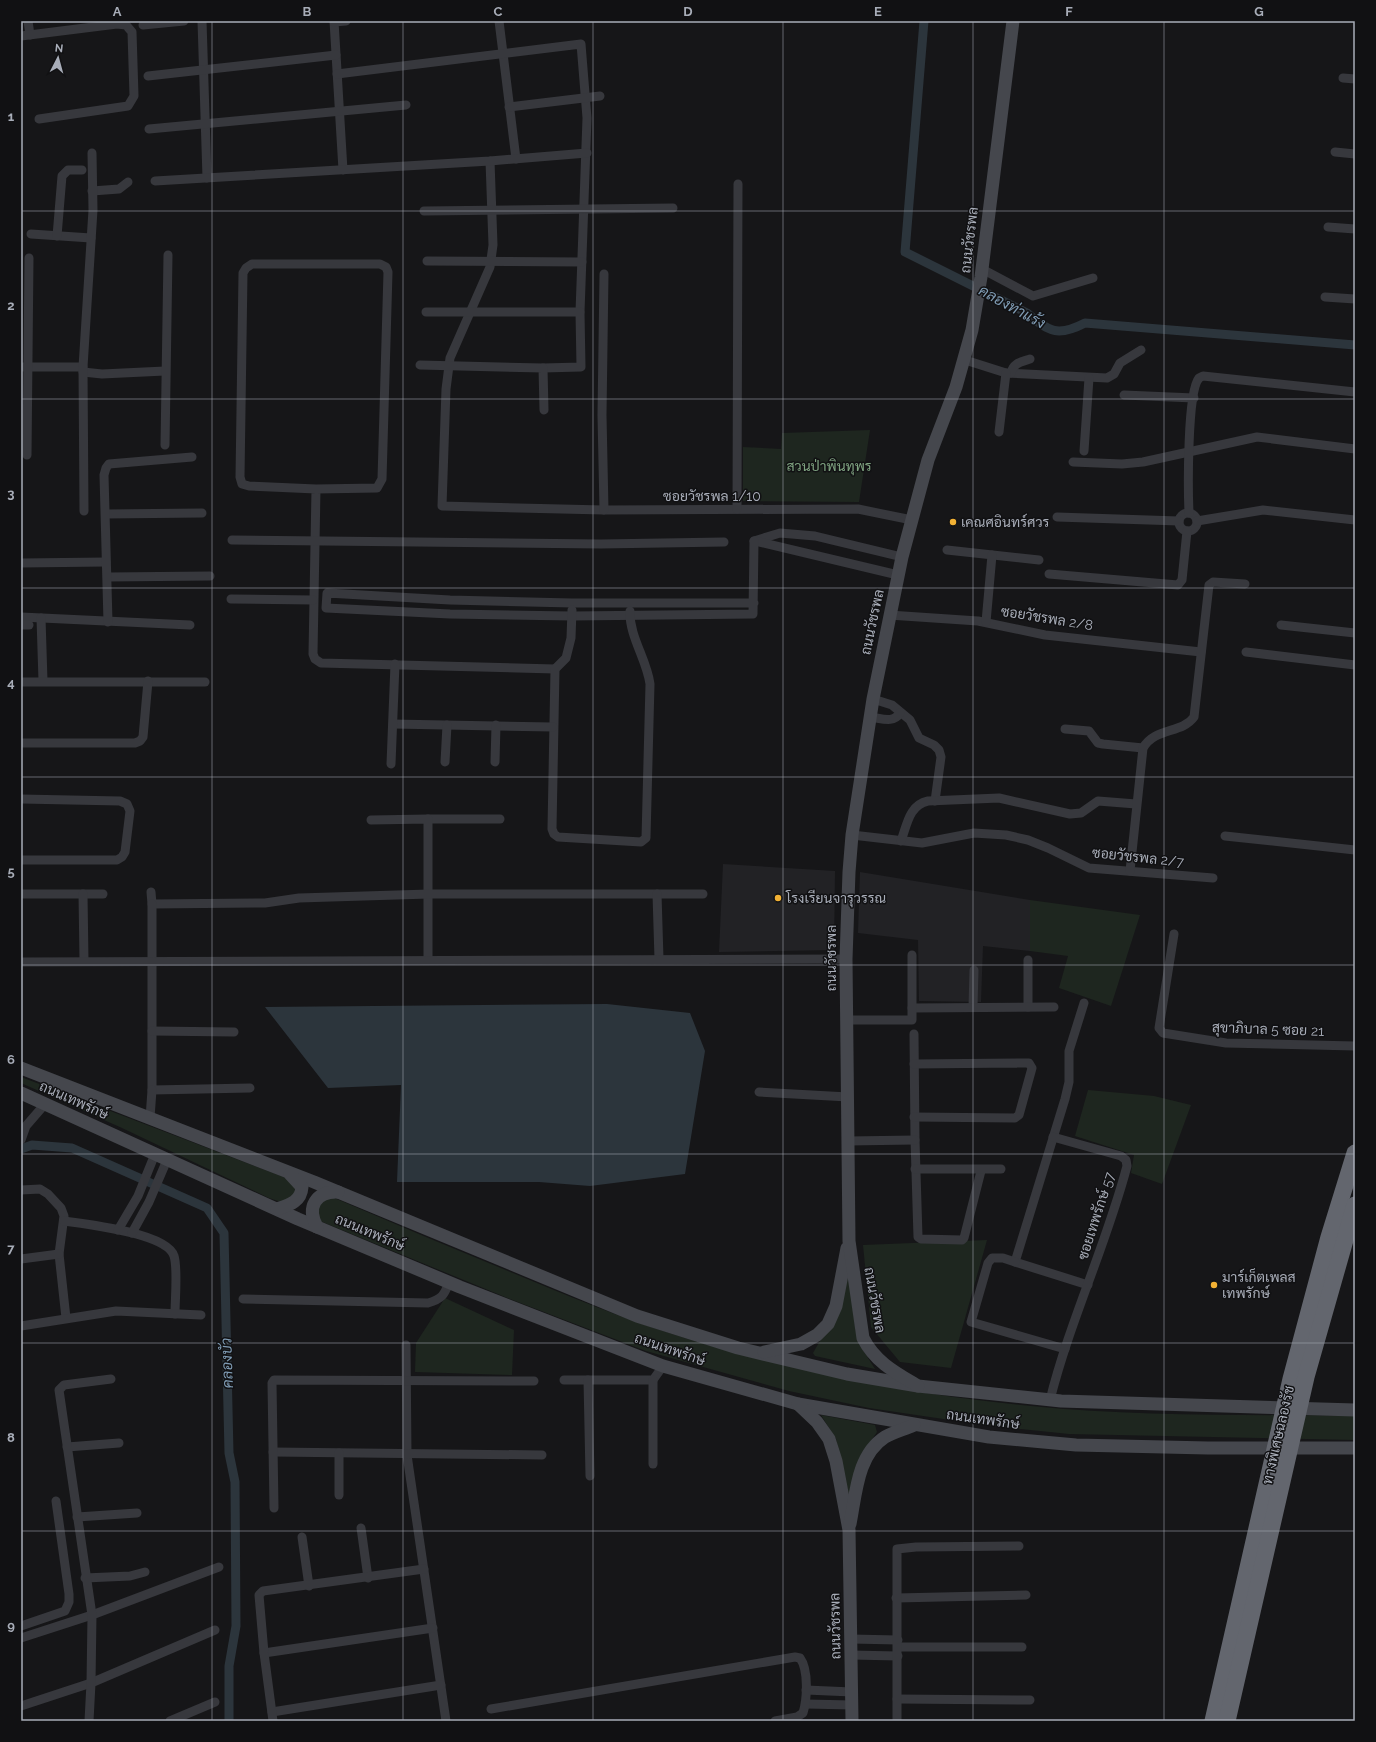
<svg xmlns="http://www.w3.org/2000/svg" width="1376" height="1742" font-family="Raleway,Sarabun,sans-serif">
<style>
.built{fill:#222225}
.green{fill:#1e261f}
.water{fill:#2c353c}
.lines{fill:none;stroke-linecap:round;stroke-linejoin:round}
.canal{stroke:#2c353c;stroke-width:9}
.street{stroke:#37383d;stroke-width:9}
.secondary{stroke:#45474d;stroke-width:13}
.highway-bridge{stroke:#63666e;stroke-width:17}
.grid{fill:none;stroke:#a8adb8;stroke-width:1;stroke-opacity:0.55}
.poi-dot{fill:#f2b134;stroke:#111113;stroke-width:1.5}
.labels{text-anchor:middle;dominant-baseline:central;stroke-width:3;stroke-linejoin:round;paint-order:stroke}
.street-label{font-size:14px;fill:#a8adb8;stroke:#111113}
.park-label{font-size:14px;fill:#7fa381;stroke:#111113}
.poi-label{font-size:14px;fill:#a8adb8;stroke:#111113;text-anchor:start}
.water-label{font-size:15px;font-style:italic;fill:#7f9bb3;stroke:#111113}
.neatline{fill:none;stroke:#a8adb8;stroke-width:1.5}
.grid-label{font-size:13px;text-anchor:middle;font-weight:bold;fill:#a8adb8}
</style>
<rect width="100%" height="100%" fill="#161618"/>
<g class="built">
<polygon points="723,864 835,871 834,950 719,952"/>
<polygon points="860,872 1030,900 1030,951 983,946 981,1002 919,1001 918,940 858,933"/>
</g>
<g class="green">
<polygon points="870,430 859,502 743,501 743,447 781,449 782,433"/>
<polygon points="1030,900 1140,915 1111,1006 1059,988 1068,956 1030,951"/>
<polygon points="21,1077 289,1179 297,1192 294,1196 281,1202 269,1198 122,1128 21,1083"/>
<polygon points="1088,1090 1154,1096 1191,1105 1162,1184 1131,1173 1134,1155 1075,1136"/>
<path d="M332,1197c59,25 117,50 176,74 58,24 115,48 174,66 113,35 231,58 349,69 107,11 216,8 324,10v24l-286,-6 -85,-9 -115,-17 -80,-17 -143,-40 -136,-52 -190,-78 -4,-13 4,-7z"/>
<polygon points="987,1240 951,1368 900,1362 871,1327 863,1245"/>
<polygon points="847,1275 849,1277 856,1333 863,1350 875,1369 815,1356 813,1353 821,1339"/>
<polygon points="445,1298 514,1330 512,1375 415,1372 416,1343"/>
<polygon points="821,1415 875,1425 877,1432 861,1455 849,1496 836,1439"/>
</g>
<polygon class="water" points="607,1004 690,1013 705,1051 685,1174 590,1186 539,1182 397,1182 401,1085 328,1088 265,1007"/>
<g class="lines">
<g class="canal">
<path d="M924,21l-19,231 122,61c22,19 31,24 58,10l270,22"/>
<polyline points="21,1149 32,1145 72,1148 207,1208 224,1233 229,1453 235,1482 236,1626 229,1666 229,1721"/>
</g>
<g class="street">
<polyline points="28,21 30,35"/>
<polyline points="202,21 207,178"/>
<polyline points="334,21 343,170"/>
<polyline points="499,21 516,159"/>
<polyline points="334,22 346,21"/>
<polyline points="143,25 184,21"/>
<polyline points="21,36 117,24 126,25 132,32 134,96 128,106 39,119"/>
<polyline points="337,74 581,44 587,118 580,312"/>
<polyline points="148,76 336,55"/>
<polyline points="1343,78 1355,79"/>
<polyline points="509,107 600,96"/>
<polyline points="149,129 406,105"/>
<polyline points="1335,152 1355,154"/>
<polyline points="490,161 493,245 490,267 450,358 446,389 442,506 604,510 858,509 912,520"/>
<polyline points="155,181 490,161 587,153"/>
<polyline points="92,191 119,189 128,182"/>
<polyline points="424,211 673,208"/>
<polyline points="1328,227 1355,229"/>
<polyline points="31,234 91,238"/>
<polyline points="57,236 62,176 68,170 82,170"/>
<polyline points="427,261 582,262"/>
<polyline points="982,269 1033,296 1093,278"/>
<polyline points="1325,297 1355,299"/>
<polyline points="426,312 580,312 581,367 543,368"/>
<polyline points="965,360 1006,373 1107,378 1114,374 1120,363 1141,350"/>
<polyline points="420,365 543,368 544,410"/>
<polyline points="23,367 83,367"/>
<polyline points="83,372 102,374 165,371"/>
<path d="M1011,373c2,-10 10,-11 19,-14"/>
<polyline points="1124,395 1194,398"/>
<polyline points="999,432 1006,373"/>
<polyline points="165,445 168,255"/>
<polyline points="1084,451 1089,378"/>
<polyline points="27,455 29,258"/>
<polyline points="1073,462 1122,464 1143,462 1257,437 1355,449"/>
<polyline points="316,489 249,486 242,484 240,477 243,273 246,268 252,264 380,264 386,267 388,272 382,479 377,488 316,489 313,654 315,659 321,663 555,669"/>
<polyline points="737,509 738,184"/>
<polyline points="604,510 602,415 604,274"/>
<polyline points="84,511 83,367 93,210 92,153"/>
<circle cx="1188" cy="522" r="9"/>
<path d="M1189,513c-1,-23 -2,-121 10,-135l4,-2 152,16"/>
<polyline points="106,514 202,513"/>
<polyline points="1057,517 1179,521"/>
<polyline points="1197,521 1263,510 1355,520"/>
<polyline points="232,540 601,544 724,542"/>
<polyline points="754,541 780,533 815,536 902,557"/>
<polyline points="755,541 898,575"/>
<polyline points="947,550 1039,560"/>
<polyline points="21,563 106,562"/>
<polyline points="1049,574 1178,585 1182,580 1187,531"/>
<polyline points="108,577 210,576"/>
<polyline points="231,599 313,600"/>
<polyline points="754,603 572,603 450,600 327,593 326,608 450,614 572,616 753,614 754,541"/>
<path d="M572,610l-1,28 -5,20 -11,11 -3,160 2,5 4,3 83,5 5,-4 4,-154c-3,-24 -21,-48 -20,-73"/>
<polyline points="889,615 978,621 1045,635 1201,652"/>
<polyline points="21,617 190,625"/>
<polyline points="41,618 43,681"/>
<polyline points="108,622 104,475 106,468 109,464 192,457"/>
<polyline points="986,622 992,555"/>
<polyline points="21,625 29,625"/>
<polyline points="1281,625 1355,633"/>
<polyline points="1246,652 1355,665"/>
<polyline points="21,682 205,682"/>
<polyline points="873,699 892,705 910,720 919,738 934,745 939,750 941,757 935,801"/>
<path d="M870,717c11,1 23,7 30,-4"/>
<polyline points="393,724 553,727"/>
<polyline points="1065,729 1089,731 1098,743 1103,744 1143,748"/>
<polyline points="21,743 135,743 140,741 143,737 148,681"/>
<polyline points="445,762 447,725"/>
<polyline points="495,762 496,725"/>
<polyline points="391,764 395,664"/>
<polyline points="21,799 120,801 127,804 130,811 125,852 122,857 117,860 21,860"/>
<polyline points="428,819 500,819"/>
<polyline points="371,820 428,819 428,960"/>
<polyline points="852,835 922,843 974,833 1006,835 1028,840 1048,848 1089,868 1213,878"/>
<polyline points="1225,836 1355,850"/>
<path d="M901,841c6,-16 8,-36 27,-40l71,-3 71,16 11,-1 17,-12 38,3"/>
<path d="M1130,871l13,-123c12,-21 39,-14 51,-31l15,-132 4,-3 32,2"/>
<polyline points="151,892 152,904 265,903 299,898 429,894 703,894"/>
<polyline points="21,894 103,894"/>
<polyline points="83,894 84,961"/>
<polyline points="657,894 659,959"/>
<polyline points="152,904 152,1090 250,1088"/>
<polyline points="1174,934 1159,1028 1163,1033 1226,1043 1355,1046"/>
<polyline points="21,962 846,959"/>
<polyline points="1084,1003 1069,1051 1069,1082 1065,1099 1015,1262 1088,1285"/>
<polyline points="973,1007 974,970"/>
<polyline points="1028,1007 1028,960"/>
<polyline points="912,1008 1054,1007"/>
<polyline points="847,1020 912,1020 912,955"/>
<polyline points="152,1031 234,1032"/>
<polyline points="914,1034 915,1140 918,1237 921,1239 962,1240 964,1238 981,1171"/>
<polyline points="914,1064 1029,1063 1032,1068 1019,1115 1015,1118 914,1117"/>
<polyline points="759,1092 848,1097"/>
<polyline points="150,1118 152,1090"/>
<polyline points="21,1140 26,1126 45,1104"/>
<polyline points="848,1141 915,1140"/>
<polyline points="915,1169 1001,1169"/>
<polyline points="21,1190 40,1189 48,1194 61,1208 64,1216 59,1254 66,1318"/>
<path d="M64,1221c22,3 103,12 110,35 4,12 1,43 1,58"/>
<polyline points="118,1230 138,1196 155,1154"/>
<polyline points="132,1233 149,1202 167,1160"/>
<polyline points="21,1259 59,1254"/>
<polyline points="1015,1262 1003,1258 992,1258 988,1263 971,1322 1065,1349"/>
<path d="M243,1299l185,4c14,-4 16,-8 21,-20"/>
<polyline points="21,1326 116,1311 201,1315"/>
<polyline points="406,1345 407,1455 446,1721"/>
<polyline points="564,1380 653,1380 663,1366"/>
<polyline points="588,1380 590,1476"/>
<path d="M1050,1400c20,-80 56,-154 77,-234l-1,-6 -5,-4 -68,-19"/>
<polyline points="67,1447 119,1443"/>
<polyline points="273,1452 542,1455"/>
<polyline points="339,1453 339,1495"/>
<polyline points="653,1464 653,1380"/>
<polyline points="274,1508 272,1383 274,1380 534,1381"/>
<polyline points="77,1517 137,1513"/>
<polyline points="361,1528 368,1578"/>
<polyline points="302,1537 309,1586"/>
<polyline points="85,1578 130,1576 145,1572"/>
<polyline points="896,1598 1026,1595"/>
<polyline points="21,1626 65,1611 69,1602 69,1594 56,1501"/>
<polyline points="21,1638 92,1615 219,1567"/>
<polyline points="851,1639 898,1640"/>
<polyline points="898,1647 1022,1647"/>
<polyline points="264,1653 433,1628"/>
<polyline points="851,1655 898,1656"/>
<polyline points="806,1690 852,1692"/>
<polyline points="897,1699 1030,1700"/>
<polyline points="806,1704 852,1705"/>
<polyline points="21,1706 91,1683 215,1630"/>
<path d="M491,1709l304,-52 5,1c9,12 7,42 3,55l-6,4 -22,4"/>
<polyline points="272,1712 441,1685"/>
<polyline points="89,1721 91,1683 92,1615 59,1390 64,1385 111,1379"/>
<polyline points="170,1721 215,1702"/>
<polyline points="273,1721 264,1653 259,1595 263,1591 424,1569"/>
<polyline points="897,1721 897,1549 916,1547 1019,1546"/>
</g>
<g class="secondary">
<polyline points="21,1068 314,1182 637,1316 738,1348 847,1374 918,1386 1061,1401 1355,1410"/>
<polyline points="21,1093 298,1219 460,1287 663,1366 798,1404 989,1437 1076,1445 1208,1448 1355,1448"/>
<path d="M277,1209c12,-4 24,-7 25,-22l-12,-13"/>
<path d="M317,1227c-11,-20 -1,-36 21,-35"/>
<polyline points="764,1352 801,1344 817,1335 828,1324 836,1306 847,1248"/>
<path d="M918,1386c-22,-13 -43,-24 -55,-48l-14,-97 -3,-282 3,-87 3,-37 21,-136 29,-142 26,-97 28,-73 16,-57 9,-53 32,-256"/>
<polyline points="798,1404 817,1422 829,1439 836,1461 849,1530 852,1721"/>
<path d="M850,1524c6,-30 7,-69 35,-87 9,-5 20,-8 29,-12"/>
</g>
<g class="highway-bridge">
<polyline points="1213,1721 1291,1379 1329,1237 1355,1153"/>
<polyline points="1227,1721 1306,1377 1355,1205"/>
</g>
</g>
<path class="grid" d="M212,21v1700M403,21v1700M593,21v1700M783,21v1700M973,21v1700M1164,21v1700M21,211h1334M21,399h1334M21,588h1334M21,777h1334M21,965h1334M21,1154h1334M21,1343h1334M21,1531h1334"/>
<g class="poi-dot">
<circle cx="953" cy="522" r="4"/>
<circle cx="778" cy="898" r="4"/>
<circle cx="1214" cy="1285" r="4"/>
</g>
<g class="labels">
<g class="street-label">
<text transform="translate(969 240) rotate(-83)">ถนนวัชรพล</text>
<text x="712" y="496">ซอยวัชรพล 1/10</text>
<text transform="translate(1047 618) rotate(9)">ซอยวัชรพล 2/8</text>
<text transform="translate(872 622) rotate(-78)">ถนนวัชรพล</text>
<text transform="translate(1138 857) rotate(6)">ซอยวัชรพล 2/7</text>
<text transform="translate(831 958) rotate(-90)">ถนนวัชรพล</text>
<text transform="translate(1268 1029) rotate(2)">สุขาภิบาล 5 ซอย 21</text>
<text transform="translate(74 1100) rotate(24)">ถนนเทพรักษ์</text>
<text transform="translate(1096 1216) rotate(-72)">ซอยเทพรักษ์ 57</text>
<text transform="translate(370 1232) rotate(23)">ถนนเทพรักษ์</text>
<text transform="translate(875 1300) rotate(80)">ถนนวัชรพล</text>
<text transform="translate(670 1349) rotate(19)">ถนนเทพรักษ์</text>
<text transform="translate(983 1419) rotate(8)">ถนนเทพรักษ์</text>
<text transform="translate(1278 1435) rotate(-77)">ทางพิเศษฉลองรัช</text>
<text transform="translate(835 1626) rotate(-91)">ถนนวัชรพล</text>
</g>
<g class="park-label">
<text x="829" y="466">สวนป่าพินทุพร</text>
</g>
<g class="poi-label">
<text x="961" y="522">เคณศอินทร์ศวร</text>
<text x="786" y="898">โรงเรียนจารุวรรณ</text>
<text x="1222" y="1277">มาร์เก็ตเพลส<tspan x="1222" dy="16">เทพรักษ์</tspan></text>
</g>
<g class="water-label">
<text transform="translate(1012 307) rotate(29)">คลองท่าแร้ง</text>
<text transform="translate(227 1363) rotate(-92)">คลองบัว</text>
</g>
</g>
<rect width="1376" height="1742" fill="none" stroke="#111113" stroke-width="44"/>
<g transform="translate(58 58) rotate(6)" stroke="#111113" stroke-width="3" paint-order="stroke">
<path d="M0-3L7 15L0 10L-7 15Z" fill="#a8adb8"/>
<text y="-6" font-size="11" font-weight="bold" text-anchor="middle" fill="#a8adb8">N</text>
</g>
<rect x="22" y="22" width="1332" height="1698" class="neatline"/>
<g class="grid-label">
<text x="117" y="16">A</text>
<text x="307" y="16">B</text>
<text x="498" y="16">C</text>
<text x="688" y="16">D</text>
<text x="878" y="16">E</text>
<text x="1069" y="16">F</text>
<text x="1259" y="16">G</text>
<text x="11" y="121">1</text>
<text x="11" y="310">2</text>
<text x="11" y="498">3</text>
<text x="11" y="687">4</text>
<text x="11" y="876">5</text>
<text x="11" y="1064">6</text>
<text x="11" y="1253">7</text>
<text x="11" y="1442">8</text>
<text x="11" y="1630">9</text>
</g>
</svg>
